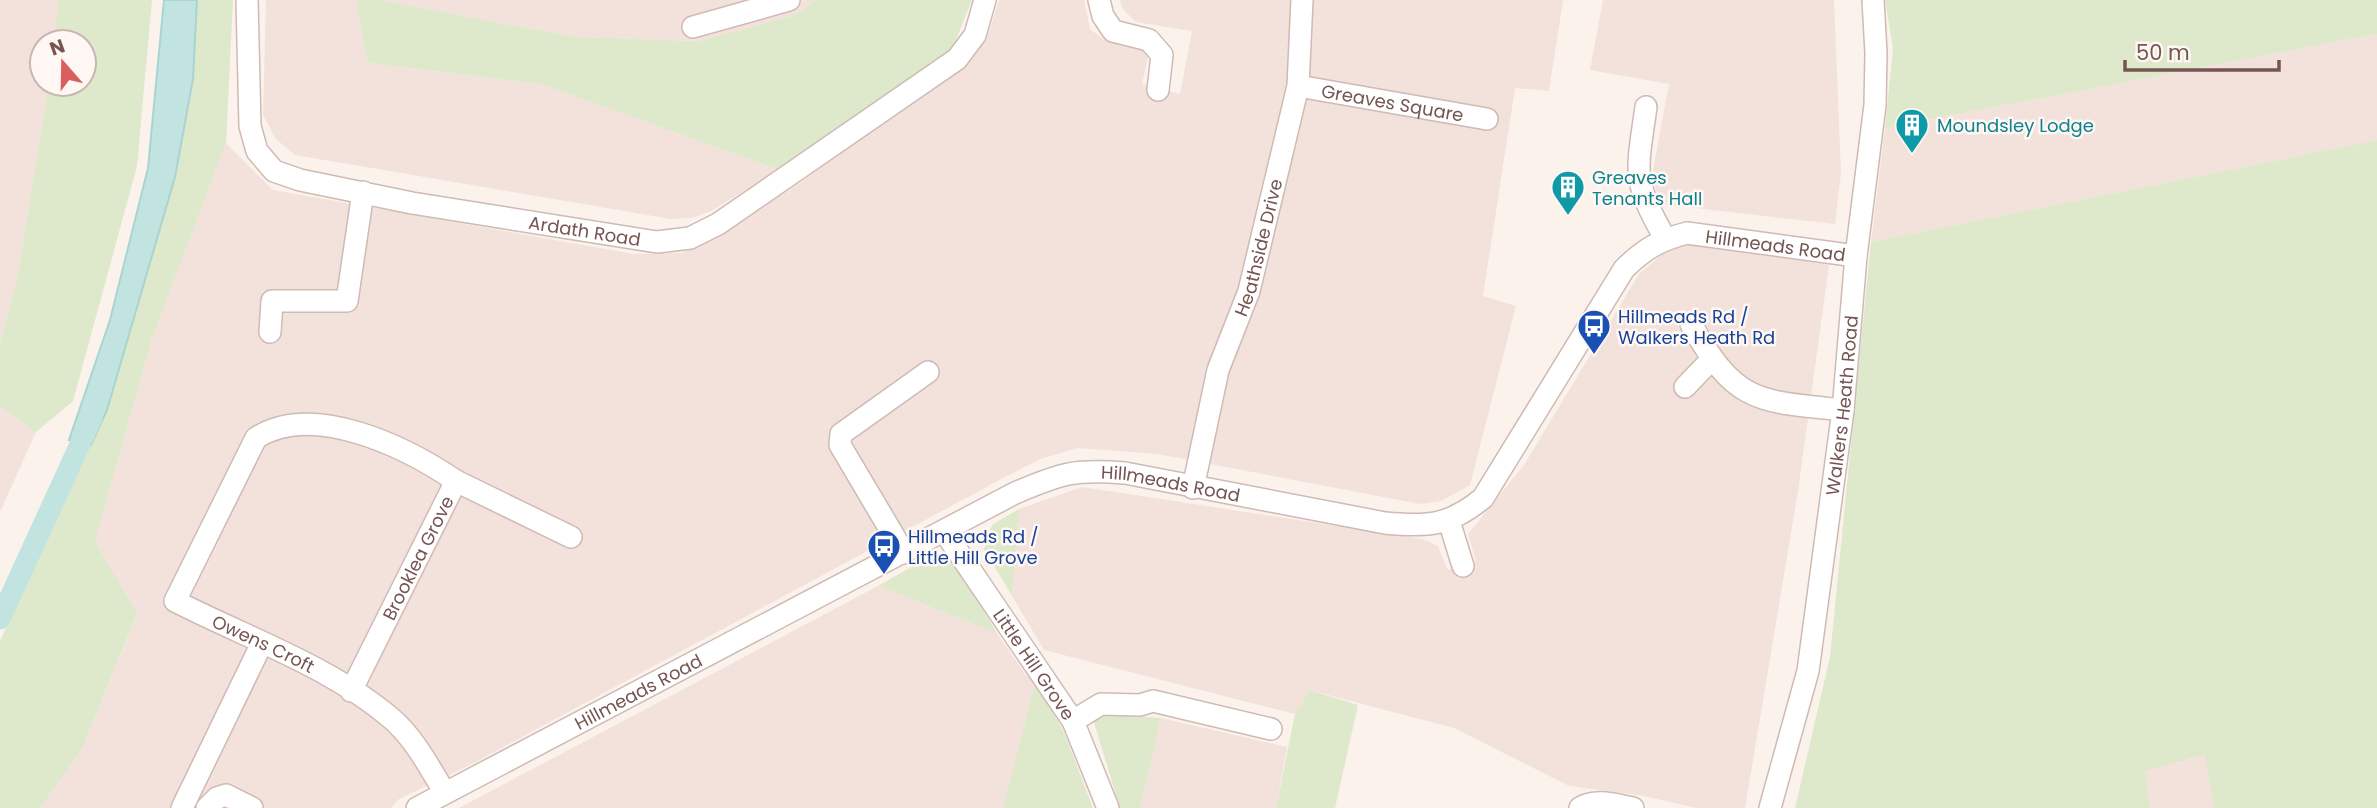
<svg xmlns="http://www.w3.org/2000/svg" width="2377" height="808" font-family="Poppins,sans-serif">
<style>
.residential{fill:#f2e2db}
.green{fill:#dee8cb}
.water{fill:#c2e4e1;stroke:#a9d4d1;stroke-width:2}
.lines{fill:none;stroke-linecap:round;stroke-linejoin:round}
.canal{stroke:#c2e4e1;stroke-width:21}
.minor-casing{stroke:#cfbab5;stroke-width:24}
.minor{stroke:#fff;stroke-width:21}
.labels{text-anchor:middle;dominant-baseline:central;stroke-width:5;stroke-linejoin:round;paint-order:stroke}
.street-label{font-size:18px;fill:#755551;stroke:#fef7f3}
.culture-label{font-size:18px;fill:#0d838f;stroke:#fef7f3;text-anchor:start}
.transit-label{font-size:18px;fill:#164399;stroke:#fef7f3;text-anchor:start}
</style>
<rect width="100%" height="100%" fill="#fbf2ec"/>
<g class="residential">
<polygon points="0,0 58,0 54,42 42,42 42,84 49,84 17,280 0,343"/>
<polygon points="266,0 358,0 357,11 368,63 541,84 779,170 711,211 692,218 671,219 295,155 276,139 263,115"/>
<polygon points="380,0 816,0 795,15 699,41 575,37"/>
<polygon points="999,0 1084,0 1090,29 1103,39 1140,47 1148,57 1142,84 1180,94 1192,31 1136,22 1123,9 1120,0 1563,0 1549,91 1515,88 1483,296 1516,306 1470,485 1441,501 1420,504 1157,454 1078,448 1043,458 1005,477 472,764 399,799 391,808 40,808 82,749 137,615 95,541 152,339 226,143 273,190 634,254 682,253 721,233 797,185 943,81 989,32"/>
<polygon points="1603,0 1834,0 1841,173 1835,224 1660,204 1652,176 1669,84 1590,70"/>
<polygon points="2377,34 2377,140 1871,242 1885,128"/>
<polygon points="1700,243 1829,265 1798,491 1745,808 1697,808 1639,795 1569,786 1454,728 1309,690 1295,714 1044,650 1012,596 1019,509 1082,487 1423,539 1438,546 1448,570 1476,561 1468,534 1524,465 1639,274 1670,248"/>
<polygon points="0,406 36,432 0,512"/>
<polygon points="878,586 997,633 1025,674 1035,682 1003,808 459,808"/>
<polygon points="1161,718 1287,747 1276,808 1140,808"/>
<polygon points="2206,755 2214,808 2150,808 2145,771"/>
</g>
<g class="green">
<polygon points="58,0 152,0 137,166 73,401 36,432 0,406 0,343 17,280 49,84 84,84 84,42 54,42"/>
<polygon points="197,0 233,0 226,143 152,339 95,541 137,614 82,749 40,808 0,808 0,641 107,410 193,79"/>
<polygon points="358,0 380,0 575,37 699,41 795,15 816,0 972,0 951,52 779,170 541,84 368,63 357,11"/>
<polygon points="1885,0 2377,0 2377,34 1885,128 1893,49"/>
<polygon points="2377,140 2377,808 2214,808 2205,755 2145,771 2150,808 1795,808 1830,657 1871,242"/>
<polygon points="1019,509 1012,596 984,549 992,525"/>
<polygon points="929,557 956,565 997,633 878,586"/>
<polygon points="1035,682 1064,732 1093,808 1003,808"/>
<polygon points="1309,690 1358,705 1335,808 1276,808 1295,714"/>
<polygon points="1103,714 1161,718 1140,808 1120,808 1093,719"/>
</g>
<polygon class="water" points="164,0 197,0 193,79 175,177 107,410 91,445 69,440 110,320 148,168"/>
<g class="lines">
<polyline class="canal" points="0,619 92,418"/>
<defs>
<g id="minor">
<path id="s1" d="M247,0l3,126 7,25 17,20 26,9 112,23 245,39 33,-4 28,-14 239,-165 18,-24 10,-35"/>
<polyline points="1099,0 1103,16 1113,31 1149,40 1162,55 1158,90"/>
<polyline points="693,27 789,0"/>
<path id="s2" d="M1298,86l189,33"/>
<path d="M1646,107c-9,64 -15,73 19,131"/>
<path d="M1691,324c45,80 66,77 152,86"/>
<polyline points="270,332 272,301 347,301 363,192"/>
<polyline points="1685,387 1711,360"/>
<polyline points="456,481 571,537"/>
<path id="s3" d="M1193,488l25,-118 31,-79 49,-205 4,-86"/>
<polyline points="1449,521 1463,566"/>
<path id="s4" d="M944,531l129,190 35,87"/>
<polyline points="904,553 840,445 841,434 928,372"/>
<path id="s5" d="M351,691l105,-210c-50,-34 -143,-80 -200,-43l-81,163c70,36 157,66 217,118 23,20 37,48 53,74"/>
<polyline points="1073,721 1101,704 1140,705 1153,701 1271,729"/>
<polyline points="182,808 262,643"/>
<polyline points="207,808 217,798 226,795 252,808"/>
<path id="s6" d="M417,808l598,-315c47,-20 59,-24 110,-20l260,50c43,4 64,3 98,-25l141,-229c20,-20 36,-29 63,-36l169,23"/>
<path d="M1580,808c16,-10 36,-3 53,0"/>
<path id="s7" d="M1770,808l38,-137 35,-261 13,-154 19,-151 1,-52 -3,-53"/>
</g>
</defs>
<use href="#minor" class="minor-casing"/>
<use href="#minor" class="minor"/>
</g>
<defs>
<symbol id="building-pin" viewBox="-11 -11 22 30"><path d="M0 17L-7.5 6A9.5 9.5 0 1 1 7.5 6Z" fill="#0f9aa8" stroke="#fef7f3"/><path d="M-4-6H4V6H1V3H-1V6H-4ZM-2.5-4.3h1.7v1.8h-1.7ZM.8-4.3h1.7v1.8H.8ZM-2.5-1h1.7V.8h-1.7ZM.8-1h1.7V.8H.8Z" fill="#fff"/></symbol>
<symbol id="bus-pin" viewBox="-11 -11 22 30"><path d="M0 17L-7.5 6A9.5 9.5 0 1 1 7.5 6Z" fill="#1a4fb4" stroke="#fef7f3"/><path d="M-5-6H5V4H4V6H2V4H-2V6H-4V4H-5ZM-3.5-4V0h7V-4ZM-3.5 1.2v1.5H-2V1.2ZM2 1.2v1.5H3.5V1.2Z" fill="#fff"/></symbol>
</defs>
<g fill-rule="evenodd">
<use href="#building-pin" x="1893" y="106" width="38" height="52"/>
<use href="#building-pin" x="1549" y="168" width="38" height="52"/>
<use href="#bus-pin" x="1575" y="307" width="38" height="52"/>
<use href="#bus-pin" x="865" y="527" width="38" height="52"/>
</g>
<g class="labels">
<g class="street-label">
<text stroke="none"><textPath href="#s2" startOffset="96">Greaves Square</textPath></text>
<text stroke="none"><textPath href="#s1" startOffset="495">Ardath Road</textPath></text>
<text stroke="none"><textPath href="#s6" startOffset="1591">Hillmeads Road</textPath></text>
<text stroke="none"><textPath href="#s3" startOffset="250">Heathside Drive</textPath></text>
<text stroke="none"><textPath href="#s7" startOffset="410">Walkers Heath Road</textPath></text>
<text stroke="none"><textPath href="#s6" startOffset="836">Hillmeads Road</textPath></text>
<text stroke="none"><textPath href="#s5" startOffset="149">Brooklea Grove</textPath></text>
<text stroke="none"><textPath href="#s5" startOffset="730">Owens Croft</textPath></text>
<text stroke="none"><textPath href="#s4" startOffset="161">Little Hill Grove</textPath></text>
<text stroke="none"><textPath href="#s6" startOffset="250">Hillmeads Road</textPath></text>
</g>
<g class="culture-label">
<text x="1937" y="125">Moundsley Lodge</text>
<text x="1592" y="177">Greaves<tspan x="1592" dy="21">Tenants Hall</tspan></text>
</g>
<g class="transit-label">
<text x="1618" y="316">Hillmeads Rd /<tspan x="1618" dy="21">Walkers Heath Rd</tspan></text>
<text x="908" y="536">Hillmeads Rd /<tspan x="908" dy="21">Little Hill Grove</tspan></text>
</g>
</g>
<g transform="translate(63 63) rotate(340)"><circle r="33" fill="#fef7f3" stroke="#c7b6b2" stroke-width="2"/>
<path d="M0-5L12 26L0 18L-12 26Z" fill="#d95e5f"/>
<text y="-10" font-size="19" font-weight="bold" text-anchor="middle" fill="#755551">N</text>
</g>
<path d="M2125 60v10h154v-10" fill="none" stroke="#755551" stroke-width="3.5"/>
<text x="2136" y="60" font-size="21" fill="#755551" stroke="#fef7f3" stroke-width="5" paint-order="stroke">50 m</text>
</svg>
